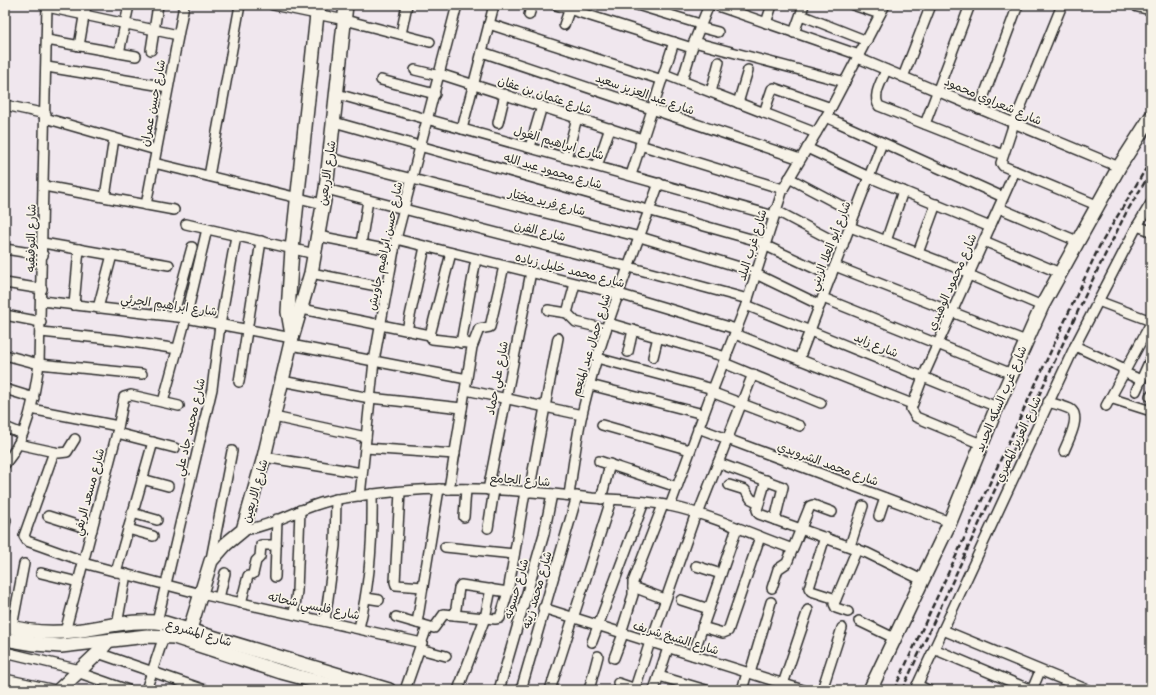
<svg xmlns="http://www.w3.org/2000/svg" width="1156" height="695" font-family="Sriracha,'Playpen Sans Arabic',sans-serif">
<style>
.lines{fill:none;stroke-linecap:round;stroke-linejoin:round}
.street-casing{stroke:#2b2b2b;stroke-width:12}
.secondary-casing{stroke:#2b2b2b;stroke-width:16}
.street{stroke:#f7f3e8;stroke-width:9}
.secondary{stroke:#f7f3e8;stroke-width:13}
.rail{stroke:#2b2b2b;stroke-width:2.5;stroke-dasharray:6 3;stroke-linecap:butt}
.labels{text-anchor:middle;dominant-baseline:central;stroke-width:3.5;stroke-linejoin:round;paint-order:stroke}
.street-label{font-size:12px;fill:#2b2b2b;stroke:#f7f3e8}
</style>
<rect width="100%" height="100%" fill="#f0e7ee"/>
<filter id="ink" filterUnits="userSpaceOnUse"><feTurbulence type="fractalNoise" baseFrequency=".025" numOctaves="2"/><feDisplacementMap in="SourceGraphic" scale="8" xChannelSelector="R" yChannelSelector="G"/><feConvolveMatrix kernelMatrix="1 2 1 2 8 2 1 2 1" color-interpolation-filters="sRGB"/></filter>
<g filter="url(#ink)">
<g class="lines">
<defs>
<g id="street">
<polyline points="273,5 345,20 430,42"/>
<polyline points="556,5 692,48"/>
<polyline points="637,5 700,24"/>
<polyline points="715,5 859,55"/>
<polyline points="853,5 880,14"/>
<polyline points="1062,5 1014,123 1001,163 1003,166 1099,206"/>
<polyline points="47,7 178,35"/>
<polyline points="529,15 532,5"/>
<polyline points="801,15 867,41"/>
<polyline points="766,23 772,5"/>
<polyline points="489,24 662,80"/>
<polyline points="564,25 571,5"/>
<polyline points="699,27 718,32"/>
<polyline points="794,33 804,5"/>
<polyline points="401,34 407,5"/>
<polyline points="47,40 136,56"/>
<polyline points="694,42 845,82"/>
<polyline points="79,46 86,5"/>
<polyline points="151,50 158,5"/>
<polyline points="482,52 800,159"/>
<polyline points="119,53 129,5"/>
<polyline points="858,58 1119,167"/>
<polyline points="47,67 168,87"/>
<polyline points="415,70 440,76"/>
<path d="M886,70c-4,11 -14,25 -7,36l124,49"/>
<polyline points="440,74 642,139"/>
<polyline points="664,74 816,133"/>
<polyline points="903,77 931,5"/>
<polyline points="381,80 435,94"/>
<polyline points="682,81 694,42 709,5"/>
<polyline points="711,92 719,62"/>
<polyline points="337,94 774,216"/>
<polyline points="738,103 748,70"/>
<polyline points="5,105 46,114"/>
<polyline points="979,109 1018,5"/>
<polyline points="764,113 772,89 774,88 831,108"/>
<polyline points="826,117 1003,197"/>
<polyline points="45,118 156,150"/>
<polyline points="334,122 765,243"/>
<polyline points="498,123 505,94"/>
<polyline points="925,124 970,5"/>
<polyline points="462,129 494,5"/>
<polyline points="640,145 783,189"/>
<polyline points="530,147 542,106"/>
<polyline points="807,148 869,177 990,227"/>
<polyline points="330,158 640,237 756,272"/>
<polyline points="566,158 577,118"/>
<polyline points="154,163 323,204"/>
<polyline points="597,166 610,128"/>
<polyline points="631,175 674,42"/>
<polyline points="209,176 240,5"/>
<polyline points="789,178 855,213"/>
<polyline points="44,186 174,210"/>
<polyline points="326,189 629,267 748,299"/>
<polyline points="105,197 114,138"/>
<polyline points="146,205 184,5"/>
<polyline points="999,208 1077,241"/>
<polyline points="775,210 843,246"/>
<polyline points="186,224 315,254"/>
<polyline points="1137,226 1151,231"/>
<polyline points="850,227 970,273"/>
<polyline points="318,236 394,251"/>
<polyline points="396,239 619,294 736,329"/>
<polyline points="886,241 903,191"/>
<polyline points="984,241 1060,273"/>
<polyline points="43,243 169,265"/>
<polyline points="361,244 368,200"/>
<polyline points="764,245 831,276"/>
<polyline points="5,249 43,255"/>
<polyline points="918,253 936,204"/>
<polyline points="835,266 1026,341"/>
<polyline points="311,273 387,288"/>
<polyline points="756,274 820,305"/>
<polyline points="969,275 1042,306"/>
<polyline points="5,283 42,289"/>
<polyline points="823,298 1012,374"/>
<polyline points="42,301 186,318 292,338"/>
<polyline points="1098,301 1151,321"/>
<polyline points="74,305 79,249"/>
<polyline points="746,305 997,407"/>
<polyline points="98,308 112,255"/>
<polyline points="302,309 430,335"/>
<polyline points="548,310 567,313 576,322 606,329"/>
<polyline points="567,313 575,284"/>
<polyline points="5,315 41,322"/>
<polyline points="173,316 192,247"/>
<polyline points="608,323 726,357"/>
<polyline points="407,330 425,247"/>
<polyline points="41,332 119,340 178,349"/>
<polyline points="735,334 912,404"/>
<polyline points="430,335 451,253"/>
<polyline points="430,335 432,339 467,343"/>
<polyline points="461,343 476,259"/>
<polyline points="291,345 467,379"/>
<polyline points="1075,346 1125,369"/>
<polyline points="628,352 633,330"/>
<polyline points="5,355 39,364 142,374"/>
<polyline points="653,357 658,337"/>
<polyline points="597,358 713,389"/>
<polyline points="799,359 882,143"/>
<polyline points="724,363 821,403"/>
<polyline points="1123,372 1141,380"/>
<polyline points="282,381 370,398 462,408"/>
<polyline points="239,382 261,241"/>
<polyline points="590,385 703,414"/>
<polyline points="5,389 34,398"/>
<polyline points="466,390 582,415"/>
<polyline points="1136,391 1151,358"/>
<polyline points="711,392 800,426"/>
<polyline points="1150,396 1151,397"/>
<polyline points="1110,398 1151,411"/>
<polyline points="163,402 186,318 207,229"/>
<path d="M1048,402c7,2 15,4 22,7 12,7 -2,32 -6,42"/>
<polyline points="1106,406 1151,323"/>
<polyline points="31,409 118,426"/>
<polyline points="274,417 366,437"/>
<polyline points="602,425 690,450"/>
<polyline points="5,427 22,434"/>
<polyline points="698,428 950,522"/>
<polyline points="117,433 175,448"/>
<polyline points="18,444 59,453 67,452 75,439"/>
<polyline points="981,444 916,417 911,409 923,377 1015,171"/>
<polyline points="365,448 455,454"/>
<polyline points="54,452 24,536 27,541 83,561"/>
<polyline points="264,457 362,473"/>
<polyline points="599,461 677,487"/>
<polyline points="718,463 783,487 775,520"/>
<path d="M5,464c23,-27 29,-66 34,-100l8,-359"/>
<polyline points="142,479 168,486"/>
<polyline points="766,480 757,510 759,514 867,553 922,580"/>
<polyline points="729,485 745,490 751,499 759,503"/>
<polyline points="449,489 472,347 479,329 490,327 504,266"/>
<polyline points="488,490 531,272"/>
<polyline points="400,492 395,582 396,585 423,587"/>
<polyline points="529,492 558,338"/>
<path d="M569,495c4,-27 7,-54 13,-81 18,-79 50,-155 77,-231"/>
<polyline points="360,496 374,361 396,239 457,5"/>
<polyline points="601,499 610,464"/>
<polyline points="670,506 713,389 746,305 783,189 831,108 885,5"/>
<polyline points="132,513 157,520"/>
<polyline points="698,514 753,374"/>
<polyline points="48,516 92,530"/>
<polyline points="879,516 885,498"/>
<polyline points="464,517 466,489"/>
<polyline points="5,524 6,520"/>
<polyline points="488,528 494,490"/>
<polyline points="128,529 153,536"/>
<path d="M243,530c32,-4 62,-26 95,-31 37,-6 75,-10 112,-10 47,-1 95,4 142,9 26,2 53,2 78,8 42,9 83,29 123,43"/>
<polyline points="825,537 809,588 811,591 836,599"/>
<polyline points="850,546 863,506"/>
<polyline points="445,547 514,554"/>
<polyline points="211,559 232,451"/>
<polyline points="83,563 201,594 422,643"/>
<polyline points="696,566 721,574"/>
<polyline points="116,572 153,442"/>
<polyline points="41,573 78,582"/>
<polyline points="253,574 256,561 260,557 261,545 276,545"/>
<polyline points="275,577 277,519"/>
<polyline points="633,587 665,599"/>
<polyline points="772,588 778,569 787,563 810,506 813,505 832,512"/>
<polyline points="219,598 225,573"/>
<polyline points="366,598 379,600"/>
<polyline points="681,600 709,609"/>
<polyline points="241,603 248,576"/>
<polyline points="543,608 803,690"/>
<polyline points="848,612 836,608 834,604 857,549"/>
<polyline points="294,614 297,591 300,510"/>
<polyline points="455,615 459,588 461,585 508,592"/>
<polyline points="396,617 434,628 444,614 495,619 500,618 508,592 525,492"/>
<polyline points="325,621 335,546 336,499"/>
<polyline points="859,621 894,638"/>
<polyline points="157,622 212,389 220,325 236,236"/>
<polyline points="417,623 439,489"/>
<polyline points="117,625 126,574"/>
<polyline points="12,627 24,564"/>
<polyline points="702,627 723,633 728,631 760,537"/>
<path d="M359,628c11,-45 14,-87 13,-134"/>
<polyline points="943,630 1088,690"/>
<polyline points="65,632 117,433 124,397 131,395 179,406"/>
<polyline points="621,633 633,595 633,582 663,505"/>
<polyline points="592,642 644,502"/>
<polyline points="651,642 696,513"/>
<polyline points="420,649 446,656"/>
<polyline points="934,649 1031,690"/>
<polyline points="5,652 80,670"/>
<polyline points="98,653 205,690"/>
<polyline points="693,655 737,528"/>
<polyline points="614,658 623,634"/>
<polyline points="77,672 128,690"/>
<polyline points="750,673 771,602"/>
<polyline points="659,676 706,690"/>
<polyline points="5,679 55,690"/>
<polyline points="618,683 639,690"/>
<polyline points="783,684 808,610"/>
<polyline points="917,685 928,690"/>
<polyline points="635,688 650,642"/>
<polyline points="146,690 164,636"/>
<polyline points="405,690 427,627"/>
<polyline points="458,690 485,618 491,589"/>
<polyline points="499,690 544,534 552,494"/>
<polyline points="521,690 577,496"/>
<polyline points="550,690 611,500"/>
<polyline points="589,690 598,656"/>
<polyline points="654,690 668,648"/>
<polyline points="742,690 747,673"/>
<polyline points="822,690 842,628"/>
<polyline points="915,690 1075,346 1137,226 1151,203"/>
<polyline points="1032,690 1040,671"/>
</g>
<g id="secondary">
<polyline points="1138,5 1151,8"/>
<polyline points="292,335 288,312 292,249 318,5"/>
<path d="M5,625c22,7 45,9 68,6 30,-3 61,-13 92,-8l224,67"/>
<polyline points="190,629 211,561 226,544 243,530 264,457 292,338 311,273 326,189 346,5"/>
<polyline points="5,639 35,644 61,646 147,636 174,637 281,672 348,690"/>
<polyline points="59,690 98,653 108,641"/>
<polyline points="870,690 950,522 994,414 1042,306 1119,167 1151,117"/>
</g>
</defs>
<use href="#street" class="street-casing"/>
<use href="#secondary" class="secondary-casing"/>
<use href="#street" class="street"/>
<use href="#secondary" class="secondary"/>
<g class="rail">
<polyline points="894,690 1099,247 1151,160"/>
<polyline points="902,690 1091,283 1126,213 1151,172"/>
</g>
</g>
</g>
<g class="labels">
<g class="street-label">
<text transform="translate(645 94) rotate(19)">شارع عبد العزيز سعيد</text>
<text transform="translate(545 95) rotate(18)">شارع عثمان بن عفان</text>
<text transform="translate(993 101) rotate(23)">شارع شعراوي محمود</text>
<text transform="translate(153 103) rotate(-79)">شارع حسن عمران</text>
<text transform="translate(559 143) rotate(16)">شارع ابراهيم الغول</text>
<text transform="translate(553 171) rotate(16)">شارع محمود عبد الله</text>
<text transform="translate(327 173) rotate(-82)">شارع الاربعين</text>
<text transform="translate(547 202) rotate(14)">شارع فريد مختار</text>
<text transform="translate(540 231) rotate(14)">شارع الفرن</text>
<text transform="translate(31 238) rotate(-89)">شارع التوفيقيه</text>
<text transform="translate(752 245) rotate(-73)">شارع غرب البلد</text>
<text transform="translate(385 246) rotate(-78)">شارع حسن ابراهيم جاويش</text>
<text transform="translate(830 246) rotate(-69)">شارع أبو العلا الزيني</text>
<text transform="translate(570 270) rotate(14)">شارع محمد خليل زياده</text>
<text transform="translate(952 282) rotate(-66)">شارع محمود الوهيدي</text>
<text transform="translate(169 305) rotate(8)">شارع ابراهيم الجرئي</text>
<text transform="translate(591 345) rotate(-73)">شارع جمال عبد المنعم</text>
<text transform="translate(876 345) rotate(22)">شارع زايد</text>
<text transform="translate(497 378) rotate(-79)">شارع علي حماد</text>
<text transform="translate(1001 399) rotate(-67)">شارع غرب السكه الحديد</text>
<text transform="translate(190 427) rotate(-77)">شارع محمد جاد علي</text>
<text transform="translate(1018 439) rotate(-65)">شارع العزيز المصري</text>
<text transform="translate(828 464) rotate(20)">شارع محمد الشرويدي</text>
<text transform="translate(520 480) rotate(4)">شارع الجامع</text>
<text transform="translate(255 491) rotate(-74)">شارع الاربعين</text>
<text transform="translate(89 492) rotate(-75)">شارع مسعد الريفي</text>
<text transform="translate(516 589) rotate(-74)">شارع حسونه</text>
<text transform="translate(537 590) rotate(-74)">شارع محمد زينه</text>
<text transform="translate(314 606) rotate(12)">شارع فلبسي شحاته</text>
<text transform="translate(199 633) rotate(16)">شارع المشروع</text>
<text transform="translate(676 638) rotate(17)">شارع الشيخ شريف</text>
</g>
</g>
<rect width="1156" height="695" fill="none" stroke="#f7f3e8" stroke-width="20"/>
<rect x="10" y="10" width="1136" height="675" fill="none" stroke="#2b2b2b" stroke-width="1.5" filter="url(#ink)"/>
</svg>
